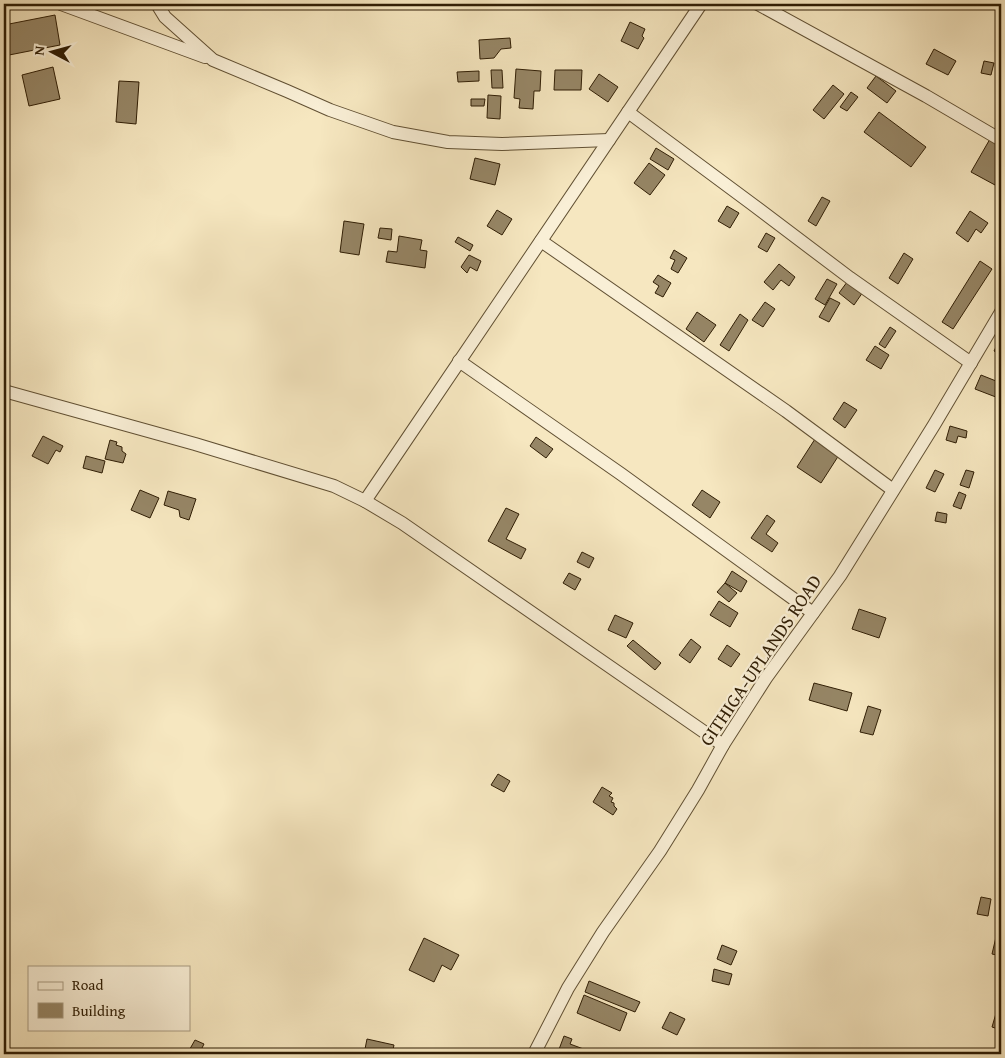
<svg xmlns="http://www.w3.org/2000/svg" width="1005" height="1058" font-family="'Gentium Book Plus',serif">
<style>
.building{fill:#968666;stroke:#2f1d04}
.lines{fill:none;stroke-linecap:round;stroke-linejoin:round}
.street-casing{stroke:#615033;stroke-width:14}
.street{stroke:#f9efd6;stroke-width:12}
.labels{text-anchor:middle;dominant-baseline:central;stroke-width:4.5;stroke-linejoin:round;paint-order:stroke}
.street-label{font-size:19px;fill:#2f1d04;stroke:#f9efd6}
</style>
<rect width="100%" height="100%" fill="#f6e7c0"/>
<filter id="stains"><feTurbulence type="fractalNoise" baseFrequency=".004" numOctaves="4"/><feColorMatrix values="0 0 0 0 .2 0 0 0 0 .09 0 0 0 0 .02 0 0 0 .5 -.17"/></filter>
<radialGradient id="worn" r=".72"><stop offset=".6" stop-color="#630" stop-opacity="0"/><stop offset="1" stop-color="#630" stop-opacity=".3"/></radialGradient>
<g class="building">
<polygon points="55,15 60,45 4,56 4,25"/>
<polygon points="630,22 645,29 642,36 644,38 638,49 621,41"/>
<polygon points="510,38 511,48 501,49 494,58 480,59 479,40"/>
<polygon points="934,49 956,61 948,75 926,64"/>
<polygon points="984,61 994,63 991,75 981,73"/>
<polygon points="53,67 60,99 29,106 22,75"/>
<polygon points="516,69 541,71 540,91 534,91 533,109 519,108 520,99 514,98"/>
<polygon points="491,70 502,70 503,88 492,88"/>
<polygon points="555,70 582,70 581,90 554,90"/>
<polygon points="479,71 479,81 458,82 457,72"/>
<polygon points="599,74 618,87 608,102 589,89"/>
<polygon points="876,76 896,91 887,103 867,88"/>
<polygon points="119,81 139,82 136,124 116,122"/>
<polygon points="833,85 844,94 824,119 813,110"/>
<polygon points="851,92 858,97 847,111 840,107"/>
<polygon points="488,95 501,96 500,119 487,118"/>
<polygon points="471,99 485,99 484,106 471,106"/>
<polygon points="879,112 926,147 911,167 864,132"/>
<polygon points="990,139 1001,145 1001,173 995,185 971,172"/>
<polygon points="656,148 674,159 668,170 650,159"/>
<polygon points="475,158 500,164 495,185 470,179"/>
<polygon points="649,163 665,175 650,195 634,183"/>
<polygon points="822,197 830,201 816,226 808,221"/>
<polygon points="727,206 739,213 730,228 718,221"/>
<polygon points="497,210 512,219 502,235 487,226"/>
<polygon points="970,211 988,223 981,233 976,229 968,242 956,233"/>
<polygon points="344,221 364,224 359,255 340,252"/>
<polygon points="380,228 392,229 391,240 378,238"/>
<polygon points="766,233 775,238 767,252 758,247"/>
<polygon points="399,236 422,240 420,250 427,251 425,268 386,262 388,251 397,252"/>
<polygon points="458,237 473,245 470,251 455,242"/>
<polygon points="674,250 687,258 678,273 671,269 675,260 670,258"/>
<polygon points="904,253 913,259 898,284 889,278"/>
<polygon points="469,255 481,261 477,271 470,267 467,273 461,267"/>
<polygon points="980,261 992,269 953,329 942,322"/>
<polygon points="779,264 795,277 789,286 781,280 773,290 764,282"/>
<polygon points="658,275 671,283 663,297 655,293 659,286 653,282"/>
<polygon points="850,278 865,289 854,305 839,293"/>
<polygon points="827,279 837,284 825,305 815,299"/>
<polygon points="830,298 840,303 829,322 819,317"/>
<polygon points="765,302 775,309 763,327 752,320"/>
<polygon points="697,312 716,325 704,342 686,329"/>
<polygon points="740,314 748,320 729,351 720,345"/>
<polygon points="890,327 896,331 885,348 879,344"/>
<polygon points="1001,337 1001,355 994,351"/>
<polygon points="875,346 889,355 881,369 866,360"/>
<polygon points="981,375 1001,383 1001,399 975,389"/>
<polygon points="844,402 857,410 845,428 833,419"/>
<polygon points="950,426 967,431 966,438 958,436 956,443 946,440"/>
<polygon points="43,436 63,446 60,452 56,450 48,464 32,456"/>
<polygon points="536,437 553,449 546,458 530,446"/>
<polygon points="815,439 839,455 821,483 797,467"/>
<polygon points="110,440 117,442 116,445 122,447 122,451 126,454 123,463 105,459"/>
<polygon points="86,456 105,461 102,473 83,468"/>
<polygon points="935,470 944,474 935,492 926,488"/>
<polygon points="966,470 974,472 969,488 960,485"/>
<polygon points="140,490 159,498 150,518 131,510"/>
<polygon points="702,490 720,502 710,518 692,505"/>
<polygon points="168,491 196,499 189,520 180,517 179,510 164,505"/>
<polygon points="959,492 966,495 961,509 953,506"/>
<polygon points="506,508 519,514 506,539 526,549 521,559 488,541"/>
<polygon points="937,512 947,514 946,523 935,521"/>
<polygon points="767,515 775,521 766,534 778,543 772,552 751,538"/>
<polygon points="582,552 594,558 589,568 577,562"/>
<polygon points="732,571 747,581 741,592 725,583"/>
<polygon points="569,573 581,579 575,590 563,583"/>
<polygon points="725,583 737,593 729,602 717,592"/>
<polygon points="719,601 738,613 730,627 710,615"/>
<polygon points="859,609 886,618 879,638 852,629"/>
<polygon points="615,615 633,623 626,638 608,630"/>
<polygon points="691,639 701,647 690,663 679,655"/>
<polygon points="633,640 661,663 655,670 627,646"/>
<polygon points="727,645 740,654 731,667 718,659"/>
<polygon points="814,683 852,693 847,711 809,700"/>
<polygon points="868,706 881,710 873,735 860,732"/>
<polygon points="498,774 510,781 504,792 491,785"/>
<polygon points="602,787 612,793 609,796 613,798 611,802 614,803 614,806 617,809 613,815 593,802"/>
<polygon points="981,897 991,899 988,916 977,914"/>
<polygon points="996,937 1001,938 1001,956 992,954"/>
<polygon points="424,938 459,955 451,970 442,965 434,982 409,970"/>
<polygon points="722,945 737,951 731,965 717,959"/>
<polygon points="714,969 732,974 729,985 712,981"/>
<polygon points="589,981 640,1002 635,1012 585,992"/>
<polygon points="584,995 627,1013 620,1031 577,1013"/>
<polygon points="997,1010 1001,1012 1001,1030 992,1027"/>
<polygon points="670,1012 685,1019 677,1035 662,1028"/>
<polygon points="564,1036 572,1039 570,1044 597,1054 563,1054 558,1052"/>
<polygon points="367,1039 394,1045 392,1054 364,1054"/>
<polygon points="195,1040 204,1044 199,1054 187,1054"/>
</g>
<g class="lines">
<defs>
<g id="street">
<polyline points="61,4 205,57"/>
<polyline points="157,4 165,17 213,60 287,91 330,110 393,132 448,142 502,144 609,140"/>
<polyline points="758,4 926,96 1001,140"/>
<polyline points="628,112 752,204 850,278 971,363"/>
<polyline points="541,241 786,411 893,490"/>
<polyline points="459,361 621,474 813,613"/>
<polyline points="4,391 195,444 334,486 365,501 402,523 723,745"/>
<polyline points="365,501 701,4"/>
<polyline points="534,1054 568,988 603,932 660,851 698,790 723,745 766,678 840,576 934,425 1001,312"/>
</g>
</defs>
<use href="#street" class="street-casing"/>
<use href="#street" class="street"/>
</g>
<g class="labels">
<g class="street-label">
<text transform="translate(760 660) rotate(-56)">GITHIGA-UPLANDS ROAD</text>
</g>
</g>
<rect width="1005" height="1058" fill="none" stroke="#f6e7c0" stroke-width="20"/>
<rect x="5" y="5" width="995" height="1048" fill="none" stroke="#2f1d04" stroke-width="2.5"/>
<rect x="10" y="10" width="985" height="1038" fill="none" stroke="#2f1d04"/>
<rect x="28" y="966" width="162" height="65" fill="#f9efd6" stroke="#a89b82"/>
<rect x="38" y="982" width="25" height="8" fill="#f9efd6" stroke="#a89b82"/>
<text x="72" y="990" font-size="15" fill="#2f1d04">Road</text>
<rect x="38" y="1003" width="25" height="15" fill="#968666" stroke="#a89b82"/>
<text x="72" y="1016" font-size="15" fill="#2f1d04">Building</text>
<g transform="translate(52 52) rotate(276)" stroke="#f9efd6" stroke-width="4" paint-order="stroke">
<path d="M0-4L9 19L0 12L-9 19Z" fill="#2f1d04"/>
<text y="-8" font-size="14" font-weight="bold" text-anchor="middle" fill="#2f1d04">N</text>
</g>
<rect width="100%" height="100%" filter="url(#stains)"/>
<rect width="100%" height="100%" fill="url(#worn)"/>
</svg>
